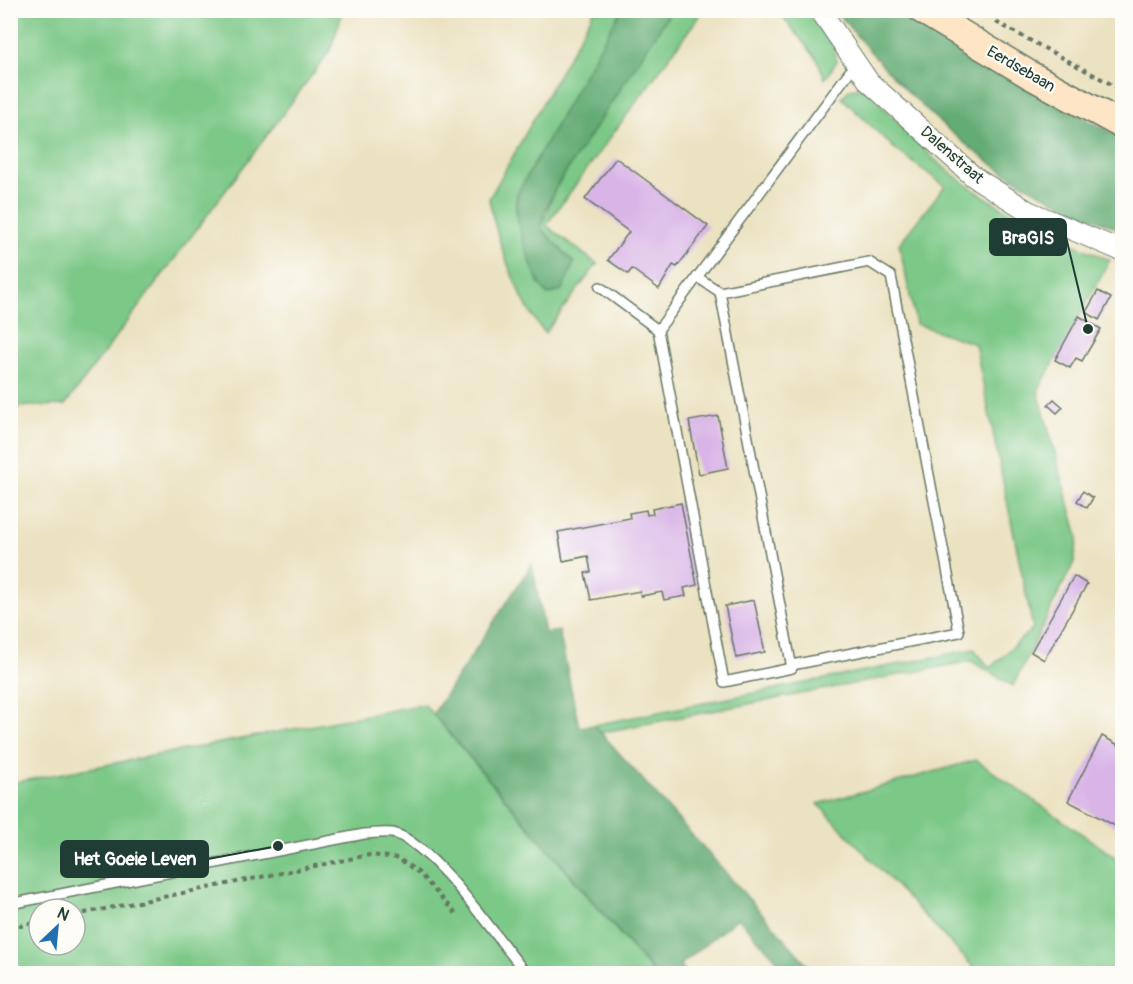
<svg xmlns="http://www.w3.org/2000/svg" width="1133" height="984" font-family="Pangolin,sans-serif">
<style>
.green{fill:#7bc887;stroke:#4d825e;stroke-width:1.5;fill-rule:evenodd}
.forest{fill:#64ac74;stroke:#427454;stroke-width:1.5}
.building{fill:#d8b4e7}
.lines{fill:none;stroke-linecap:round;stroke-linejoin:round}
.lane-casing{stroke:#667765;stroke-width:12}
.street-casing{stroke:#667765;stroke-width:22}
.secondary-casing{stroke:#667765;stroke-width:30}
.path{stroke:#667765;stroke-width:4;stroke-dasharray:4.5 4.5;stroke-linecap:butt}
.lane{stroke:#fff;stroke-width:9}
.street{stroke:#fff;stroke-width:20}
.secondary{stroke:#fee5c5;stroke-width:27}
.labels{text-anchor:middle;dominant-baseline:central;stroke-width:4.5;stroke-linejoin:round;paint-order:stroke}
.street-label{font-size:16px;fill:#1f3d34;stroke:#fdfcf7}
.leader{fill:none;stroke:#1f3d34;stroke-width:2}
.callout-dot{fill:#1f3d34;stroke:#fdfcf7;stroke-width:2}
.callout{fill:#1f3d34;stroke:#1f3d34;stroke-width:2}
.callout-label{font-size:18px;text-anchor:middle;font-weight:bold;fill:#fff}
</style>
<rect width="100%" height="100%" fill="#fdfcf7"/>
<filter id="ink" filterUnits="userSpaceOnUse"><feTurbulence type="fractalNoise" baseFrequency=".0167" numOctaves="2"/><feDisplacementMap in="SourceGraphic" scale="12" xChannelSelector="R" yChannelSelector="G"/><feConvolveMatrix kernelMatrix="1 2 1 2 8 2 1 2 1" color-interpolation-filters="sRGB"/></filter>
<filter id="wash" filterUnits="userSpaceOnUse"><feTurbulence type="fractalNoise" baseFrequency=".008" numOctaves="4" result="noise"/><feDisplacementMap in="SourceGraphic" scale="24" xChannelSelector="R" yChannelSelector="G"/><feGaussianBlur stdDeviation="1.35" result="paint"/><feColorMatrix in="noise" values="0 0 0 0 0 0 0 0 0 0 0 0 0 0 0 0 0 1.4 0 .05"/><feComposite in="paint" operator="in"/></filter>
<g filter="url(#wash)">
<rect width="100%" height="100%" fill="#ebe2c1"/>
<g class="green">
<polygon points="11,10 343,11 330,51 65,405 11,407 10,135 19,134 11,97"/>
<path d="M594,11h27l-104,183 -1,18 23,73 35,-22 -33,-35 15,-41 115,-176h32l-157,214 51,39 -52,69c-26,-29 -49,-96 -56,-134z"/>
<polygon points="778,11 806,11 833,44 837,61 825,79 817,59"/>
<path d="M863,87c24,23 46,49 71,72 50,44 115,76 176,101l-72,131 40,146 -4,25 -61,124 -42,-25 -372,72 -5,-8 380,-76 16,19 43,-40 -58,-284 -59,-20 -17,-80 46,-58 -50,-37 -53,-51 7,-9z"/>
<path d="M424,704l229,269 -642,1v-191zM39,909h36v36h-36z"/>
<polygon points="976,760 1122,862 1122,973 979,973 818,804"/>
</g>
<g class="forest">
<path d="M621,10l50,1 -115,176 -12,26 -3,15 33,35 -12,27 -14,5c-15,-17 -36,-78 -31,-101z"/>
<path d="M836,11h59l74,46 153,81v92c-44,-17 -91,-38 -130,-66 -60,-42 -110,-97 -156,-153z"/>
<polygon points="532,564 545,633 559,631 579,727 594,725 815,973 789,973 738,918 680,965 686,973 654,973 433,714"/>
</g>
<g id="blocks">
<g class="building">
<polygon points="616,158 708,226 677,267 673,265 659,289 632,269 628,274 608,260 629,232 585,199"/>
<polygon points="1098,291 1111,298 1099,320 1086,312"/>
<polygon points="1079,316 1101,329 1082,361 1076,358 1070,368 1055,360"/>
<polygon points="1054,399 1063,407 1057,413 1048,405"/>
<polygon points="718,416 728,468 699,474 689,421"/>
<polygon points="1083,491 1093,498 1087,508 1077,501"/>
<polygon points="681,503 697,585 684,588 686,596 664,600 662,592 641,596 640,591 591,600 585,573 591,572 588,556 563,561 558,532 630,518 629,513 646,510 647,515 653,514 652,509"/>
<polygon points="1074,576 1087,584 1044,660 1031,652"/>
<polygon points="754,600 765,652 736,658 725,606"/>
<polygon points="1102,736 1122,747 1121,829 1068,801"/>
</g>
</g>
</g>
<g filter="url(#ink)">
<use href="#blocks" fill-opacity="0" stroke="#667765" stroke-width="1.5"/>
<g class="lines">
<defs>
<g id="lane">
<polyline points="697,277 720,292 869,262 891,276 959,632 792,665"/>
<polyline points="600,287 658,330"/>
<polyline points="720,292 792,668 724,682 658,330 856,63"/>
<path d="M10,904l354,-70c10,0 23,-3 32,0 39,13 101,104 129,138l-2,2"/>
</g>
<polyline id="street" points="820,10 869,82 974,177 1028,211 1122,251"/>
<polyline id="secondary" points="922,10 1030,75 1122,125"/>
</defs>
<use href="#lane" class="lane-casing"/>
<use href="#street" class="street-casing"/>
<use href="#secondary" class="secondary-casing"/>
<g class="path">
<polyline points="996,22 1122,90"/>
<polyline points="75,915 369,855 398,858 419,873 456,914"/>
<polyline points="10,928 39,922"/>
</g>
<use href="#lane" class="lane"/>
<use href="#street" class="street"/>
<use href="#secondary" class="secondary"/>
</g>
</g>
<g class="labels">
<g class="street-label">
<text transform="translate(1021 69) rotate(30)">Eerdsebaan</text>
<text transform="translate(952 155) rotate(41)">Dalenstraat</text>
</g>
</g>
<path class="leader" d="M1088 329L1066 237M278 846L208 859"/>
<g class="callout-dot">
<circle cx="1088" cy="329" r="6"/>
<circle cx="278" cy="846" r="6"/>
</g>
<g class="callout">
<rect x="990" y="219" width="76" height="36" rx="6"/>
<rect x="61" y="841" width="147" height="36" rx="6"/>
</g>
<g class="callout-label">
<text x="1028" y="244">BraGIS</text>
<text x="135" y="865">Het Goeie Leven</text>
</g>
<rect width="1133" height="984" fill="none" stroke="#fdfcf7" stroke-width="36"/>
<g transform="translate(57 927) rotate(26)"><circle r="28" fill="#fdfcf7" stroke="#a4b0a9" stroke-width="1.5"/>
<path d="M0-4.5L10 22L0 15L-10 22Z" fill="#1f6fb2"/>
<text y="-9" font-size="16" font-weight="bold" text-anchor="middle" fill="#1f3d34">N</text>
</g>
</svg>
